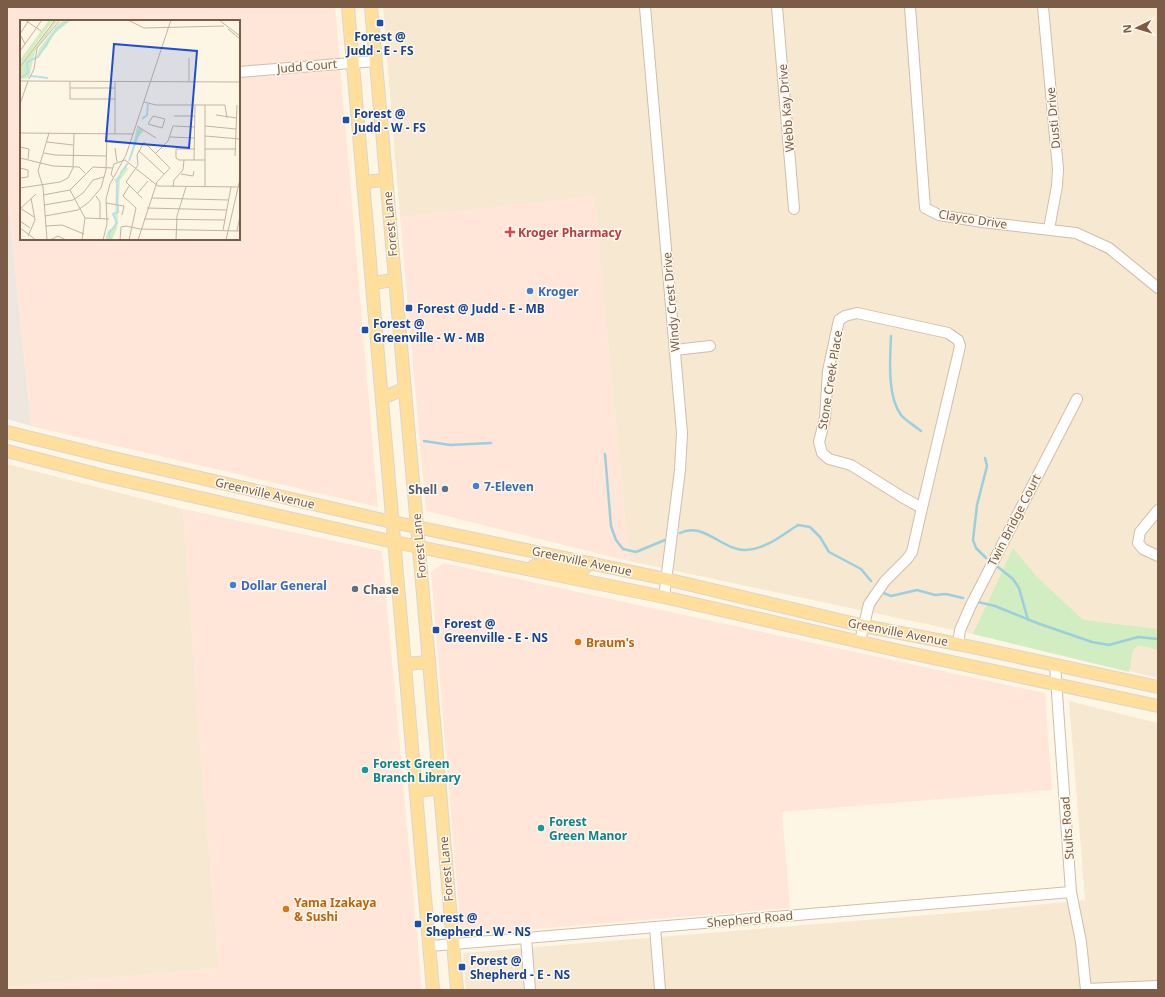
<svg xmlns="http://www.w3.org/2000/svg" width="1165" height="997" font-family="'Noto Sans',sans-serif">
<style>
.residential{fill:#f7e8d2}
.commercial{fill:#ffe6d8;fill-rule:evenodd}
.industrial{fill:#eee7df}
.green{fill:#d1edc1}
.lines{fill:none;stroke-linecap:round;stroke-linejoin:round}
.stream{stroke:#9ccfdd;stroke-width:2.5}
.minor-casing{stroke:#d1bda9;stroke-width:12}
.major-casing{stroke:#dcd5cf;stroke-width:14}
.minor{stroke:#fff;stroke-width:10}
.major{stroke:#ffdf9b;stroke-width:12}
.transit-dot{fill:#1a4fb4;stroke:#fff9ed;stroke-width:1.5}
.health-dot{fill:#e0444e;stroke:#fff9ed;stroke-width:1.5}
.shop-dot{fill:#3f7fe0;stroke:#fff9ed;stroke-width:1.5}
.service-dot{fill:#5c6f8a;stroke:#fff9ed;stroke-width:1.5}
.food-dot{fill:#e8710a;stroke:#fff9ed;stroke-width:1.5}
.culture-dot{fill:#0f9aa8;stroke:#fff9ed;stroke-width:1.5}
.labels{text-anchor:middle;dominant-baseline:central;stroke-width:3;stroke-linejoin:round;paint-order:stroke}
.transit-label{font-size:12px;font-weight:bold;fill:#164399;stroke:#fff9ed;text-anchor:start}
.street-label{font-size:12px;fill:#7a5c47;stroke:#fff9ed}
.health-label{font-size:12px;font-weight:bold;fill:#be3a42;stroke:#fff9ed;text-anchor:start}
.shop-label{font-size:12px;font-weight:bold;fill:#366cbe;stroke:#fff9ed;text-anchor:start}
.service-label{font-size:12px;font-weight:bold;fill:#4e5e75;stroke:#fff9ed;text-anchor:end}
.food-label{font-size:12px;font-weight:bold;fill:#c56008;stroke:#fff9ed;text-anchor:start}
.culture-label{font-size:12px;font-weight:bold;fill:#0d838f;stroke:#fff9ed;text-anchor:start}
.inset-river{fill:none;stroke:#b7e0ea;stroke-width:2}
.inset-road{fill:none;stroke:#c5b3a1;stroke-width:1}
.view{fill:#1d4ed8;fill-opacity:0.15;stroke:#1d4ed8;stroke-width:2}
.inset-edge{fill:none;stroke:#7a5c47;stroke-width:2}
</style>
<rect width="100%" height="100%" fill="#fef6e5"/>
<g class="residential">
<polygon points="383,7 1158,7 1158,678 973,634 629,561 594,197 400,217"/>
<polygon points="7,464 183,509 199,732 219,968 7,987"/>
<polygon points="1069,701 1158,723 1158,990 466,990 463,953 977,911 1085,900"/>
</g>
<g class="commercial">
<path d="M7,7h328l43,500 -347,-81 -24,-238zM21,21h218v218h-218z"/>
<polygon points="594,196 629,561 426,511 400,217"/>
<polygon points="183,509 382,551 422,990 7,990 7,987 219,968 199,732"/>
<polygon points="444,563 1045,693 1052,790 782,812 790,908 461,935 431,572"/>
</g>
<polygon class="industrial" points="7,188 31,426 7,419"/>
<polygon class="green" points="1013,548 1037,577 1083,620 1158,629 1158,650 1139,645 1133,650 1129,672 973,634"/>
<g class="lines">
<g class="stream">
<path d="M891,336c-1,23 -4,60 10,79 5,6 14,11 20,16"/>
<polyline points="424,441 450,445 491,443"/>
<polyline points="605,454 611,526 616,540 623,549 636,552 665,540"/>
<polyline points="985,458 987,466 977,505 973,540 976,548 986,558"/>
<path d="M680,533c23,-12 43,18 66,17 20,-1 36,-15 52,-25l12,2 10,10 9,15 32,17 10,12"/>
<polyline points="998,567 1013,579 1019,588 1028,620"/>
<polyline points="881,592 891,596 917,590 935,595 946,594 963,598"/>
<polyline points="978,602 995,606 1037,623 1092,642 1109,645 1138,637 1158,639"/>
</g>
<defs>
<g id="minor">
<polyline points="645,7 682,433 680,470 664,597"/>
<polyline points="777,7 794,209"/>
<polyline points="910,7 925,208 939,215 982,222 1076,233 1109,248 1158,288"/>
<polyline points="1043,7 1058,169 1057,186 1049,229"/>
<polyline points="239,72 376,61"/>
<polygon points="857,313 948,333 958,340 960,346 958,355 922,508 902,497 851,465 829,459 822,453 819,442 825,418 828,371 839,320 845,316"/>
<polyline points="675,350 710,346"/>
<polyline points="1158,510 1140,532 1138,543 1143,549 1158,556"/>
<polyline points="860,641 869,604 885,581 907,559 912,552 922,508"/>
<polyline points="958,644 960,630 971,605 1077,399"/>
<polyline points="1055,665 1071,892 1081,942 1086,990"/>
<polyline points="655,927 660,990"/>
<polyline points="526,938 530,990"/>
<polyline points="430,946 1071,892"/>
<polyline points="1086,989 1158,986"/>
</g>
<g id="major">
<polyline points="348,7 433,990"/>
<polyline points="371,7 429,662 457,990"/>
<polyline points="363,182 386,180"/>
<polyline points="372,283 394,280"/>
<polyline points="382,398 404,389"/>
<polyline points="7,432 109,457 383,520 666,579 864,626 958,644 1158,687"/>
<polyline points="7,451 104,476 385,540 664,597 900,651 1158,706"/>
<path d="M534,566c17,-3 31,3 47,5l9,-8"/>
<polyline points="405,664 429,662"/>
<polyline points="417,791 440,788"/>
</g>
</defs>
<use href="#minor" class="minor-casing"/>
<use href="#major" class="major-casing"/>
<use href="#minor" class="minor"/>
<use href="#major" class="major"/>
</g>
<g class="transit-dot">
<rect x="376" y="19" width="8" height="8" rx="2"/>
<rect x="342" y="116" width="8" height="8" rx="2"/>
<rect x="405" y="304" width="8" height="8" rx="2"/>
<rect x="361" y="326" width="8" height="8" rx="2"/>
<rect x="432" y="626" width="8" height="8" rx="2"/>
<rect x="414" y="920" width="8" height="8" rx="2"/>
<rect x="458" y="963" width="8" height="8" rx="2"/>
</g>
<path class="health-dot" d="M508 226h4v4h4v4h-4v4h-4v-4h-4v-4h4z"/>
<g class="shop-dot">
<circle cx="530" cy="291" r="4"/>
<circle cx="476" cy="486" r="4"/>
<circle cx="233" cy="585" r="4"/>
</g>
<g class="service-dot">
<circle cx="445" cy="489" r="4"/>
<circle cx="355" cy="589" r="4"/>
</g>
<g class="food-dot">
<circle cx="578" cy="642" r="4"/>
<circle cx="286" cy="909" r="4"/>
</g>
<g class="culture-dot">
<circle cx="365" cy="770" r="4"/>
<circle cx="541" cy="828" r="4"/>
</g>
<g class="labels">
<g class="transit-label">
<text x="380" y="36" text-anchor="middle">Forest @<tspan x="380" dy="14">Judd - E - FS</tspan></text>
<text x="354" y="113">Forest @<tspan x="354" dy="14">Judd - W - FS</tspan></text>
<text x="417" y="308">Forest @ Judd - E - MB</text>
<text x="373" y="323">Forest @<tspan x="373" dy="14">Greenville - W - MB</tspan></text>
<text x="444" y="623">Forest @<tspan x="444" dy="14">Greenville - E - NS</tspan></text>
<text x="426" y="917">Forest @<tspan x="426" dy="14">Shepherd - W - NS</tspan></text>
<text x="470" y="960">Forest @<tspan x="470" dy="14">Shepherd - E - NS</tspan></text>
</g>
<g class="street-label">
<text transform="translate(307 66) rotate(-5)">Judd Court</text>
<text transform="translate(786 108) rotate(-95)">Webb Kay Drive</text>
<text transform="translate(1053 118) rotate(-95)">Dusti Drive</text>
<text transform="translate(973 219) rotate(9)">Clayco Drive</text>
<text transform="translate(390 224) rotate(-95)">Forest Lane</text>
<text transform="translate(671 302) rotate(-95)">Windy Crest Drive</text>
<text transform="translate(830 380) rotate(-81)">Stone Creek Place</text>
<text transform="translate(265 493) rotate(13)">Greenville Avenue</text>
<text transform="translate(1014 520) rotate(-63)">Twin Bridge Court</text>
<text transform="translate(419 546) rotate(-95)">Forest Lane</text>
<text transform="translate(582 561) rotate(12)">Greenville Avenue</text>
<text transform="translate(898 632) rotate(11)">Greenville Avenue</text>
<text transform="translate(1067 828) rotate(-94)">Stults Road</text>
<text transform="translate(446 869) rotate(-95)">Forest Lane</text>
<text transform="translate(750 919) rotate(-5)">Shepherd Road</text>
</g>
<g class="health-label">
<text x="518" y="232">Kroger Pharmacy</text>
</g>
<g class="shop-label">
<text x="538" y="291">Kroger</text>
<text x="484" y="486">7-Eleven</text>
<text x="241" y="585">Dollar General</text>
</g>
<g class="service-label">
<text x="437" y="489">Shell</text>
<text x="363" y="589" text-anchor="start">Chase</text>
</g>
<g class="food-label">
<text x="586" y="642">Braum's</text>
<text x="294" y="902">Yama Izakaya<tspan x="294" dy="14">&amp; Sushi</tspan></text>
</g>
<g class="culture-label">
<text x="373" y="763">Forest Green<tspan x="373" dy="14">Branch Library</tspan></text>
<text x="549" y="821">Forest<tspan x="549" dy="14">Green Manor</tspan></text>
</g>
</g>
<g transform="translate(20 20)">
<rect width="220" height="220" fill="#fef6e5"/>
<path d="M29,0h4l-33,46v-6zM35,0h3l-23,31 -6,27 -9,1v-11zM44,0h7l-18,15 -6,12 -10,10 2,-8 18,-24zM117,107l7,4 -6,6 -7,21 -5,8 2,3 -8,11 -3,48 -5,12h-7l3,-10 4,-1 3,-6 1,-40 -2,-3 10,-9 6,-12z" fill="#d1edc1"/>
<path class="inset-river" d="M11,56l17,2M0,58l8,-5 -1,-11 11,-5 19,-29 12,-8M122,99l5,-4 1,-11M109,141l11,-32M100,154l8,-11M97,184v-23l3,-6M90,220l-1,-7 8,-10 -4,-9 5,-2v-7"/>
<path class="inset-road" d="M5,0l16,11M108,0l16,8 80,-2M199,0l21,16M208,9l12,10M5,24l-5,-10 9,-14M0,31l22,-31M169,38v23M0,47l35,-47M9,59l5,-10 3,-21 23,-28M0,61l220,1M50,61v18h45M50,68h45M124,82l12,3h69l2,13M0,84l8,-23M196,95l21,3M133,96l12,3 -3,9 -14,-4zM154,96h21M117,106l19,12M185,106l31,3M0,113l113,1M95,114v-53M185,116l35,3M150,117l25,1M27,122l26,3M0,127l9,2 -1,10M95,128l2,14M175,129h-19v9l3,2h26M185,129h31M119,131l25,23M24,133l11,2 51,1M136,133l12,-12 5,-15 22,1M215,136l2,-51M0,138l33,8 26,1 6,6M174,140l1,-55M0,148l8,2v7l-8,1M161,154l12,2 1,-5M93,157l-2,-3 3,-10 11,-4 33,26 82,1M153,167l1,-7 9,-10 1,-10M185,167v-82M0,168l40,-6 8,-4 5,-10 1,-34M50,170l15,28 -3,22M117,174l11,-13M23,175l27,-5 23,-23 20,1M76,176l4,6v17M132,178l77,2M86,183l18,3 -2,9M24,185l29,-5 10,-7 10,-13 11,-3M0,188l14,9M127,188l80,2M0,189l16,-15M25,196l33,-6 11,-8 12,-14 5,-18 1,-36M65,198l24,1M124,199l81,1M0,201l10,7M26,206l16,-1 22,9M0,208l16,12M203,210l8,-43M217,211l3,-15M8,216l7,-16 -4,-22M27,220l-4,-53 -5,-16 11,-38M30,220l8,-4 8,4M83,220l4,-16 -1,-25 4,-15 16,-29 45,-135M100,220l1,-13 5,-1 14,3 100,2M109,220l7,-32 -13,-12 6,-10M118,220l19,-58 13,-14 -26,-26 -7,13 1,10 -12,17 16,16M156,220l1,-24 9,-29M206,220l14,-61"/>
<path class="view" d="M94,24l83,7 -8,97 -83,-7z"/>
<rect width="220" height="220" class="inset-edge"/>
</g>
<rect width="1165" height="997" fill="none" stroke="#7a5c47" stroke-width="16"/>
<g transform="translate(1137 28) rotate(265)" stroke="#fff9ed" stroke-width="3" paint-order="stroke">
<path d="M0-3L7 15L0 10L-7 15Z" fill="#7a5c47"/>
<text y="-6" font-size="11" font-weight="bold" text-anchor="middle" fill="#7a5c47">N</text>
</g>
</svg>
